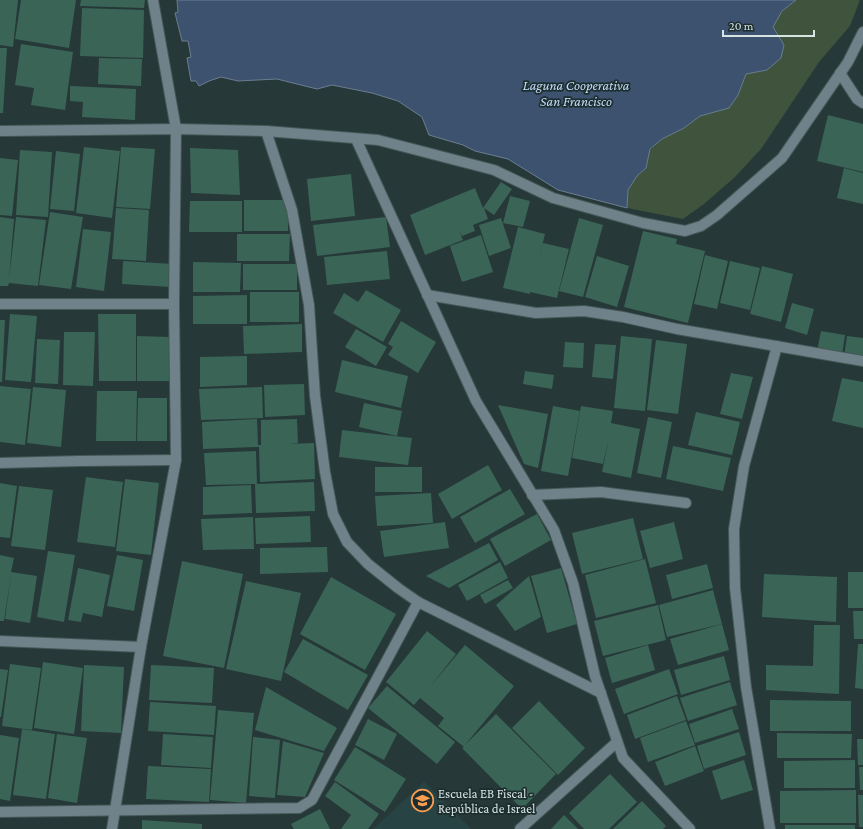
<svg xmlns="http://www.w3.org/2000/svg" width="863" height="829" font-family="'Crimson Pro',serif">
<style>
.built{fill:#284344}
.green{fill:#3f533d}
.water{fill:#3c526e;stroke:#6b7e91}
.building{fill:#3a6456}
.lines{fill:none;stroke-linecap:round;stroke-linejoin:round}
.minor-casing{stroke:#465757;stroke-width:12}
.minor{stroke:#6f8189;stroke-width:10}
.labels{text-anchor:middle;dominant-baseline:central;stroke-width:3.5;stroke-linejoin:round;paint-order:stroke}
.poi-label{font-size:13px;fill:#d8e3e3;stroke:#1c2e2e;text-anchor:start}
.water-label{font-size:14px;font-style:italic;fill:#c4dcfb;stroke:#1c2e2e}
</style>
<rect width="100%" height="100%" fill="#263838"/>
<polygon class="built" points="424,782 471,829 373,829 386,817"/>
<polygon class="green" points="796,0 860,0 850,26 819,62 761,149 735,177 704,204 683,219 627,208 628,190 637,176 646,168 650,150 662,139 684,128 700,116 729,108 738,95 746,74 767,70 784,45 773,27 782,11"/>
<polygon class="water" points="177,0 796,0 782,11 773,27 784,45 781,58 767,70 746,74 738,95 729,108 700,116 684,128 662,139 650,149 646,168 637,176 628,190 627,208 558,190 508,159 475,151 463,145 429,135 422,117 398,101 372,93 332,85 317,89 277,79 238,81 221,77 209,81 199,86 196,81 191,81 187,58 191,57 188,41 182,41 175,13 178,12"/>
<g class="building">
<polygon points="0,0 18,0 13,47 0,45"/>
<polygon points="21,0 48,0 46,18 48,0 76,0 69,48 15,39"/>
<polygon points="81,0 145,0 144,8 80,6"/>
<polygon points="82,8 144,10 143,58 80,56"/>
<polygon points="21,44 73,52 65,110 31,105 34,88 15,85"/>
<polygon points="0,48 7,48 3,113 0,113"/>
<polygon points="99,58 142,59 141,86 98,84"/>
<polygon points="70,86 136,89 135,120 82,117 83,102 70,101"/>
<polygon points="828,115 863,124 863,172 817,161"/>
<polygon points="84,147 120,151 112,218 76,213"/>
<polygon points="121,147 155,149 150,209 116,207"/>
<polygon points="190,148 238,150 240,195 191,193"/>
<polygon points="20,150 52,152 48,217 16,215"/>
<polygon points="56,151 80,154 74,211 50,209"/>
<polygon points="0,158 18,160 12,216 0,215"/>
<polygon points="844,168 863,173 863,204 837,198"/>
<polygon points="351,174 355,216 311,221 307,179"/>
<polygon points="501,182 512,189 494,215 484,208 488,219 473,225 475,231 462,236 459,230 463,240 425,255 410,215 475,188 483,208"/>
<polygon points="510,196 530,201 523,227 503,223"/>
<rect x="244" y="200" width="44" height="31"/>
<polygon points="190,201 242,201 242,232 189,232"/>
<polygon points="116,208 149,210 146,261 112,259"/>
<polygon points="50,212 83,217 71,289 39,285"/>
<polygon points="0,217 14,219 9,280 16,217 46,220 38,286 9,283 8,286 0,286"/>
<polygon points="386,217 390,247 317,256 313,225"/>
<polygon points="501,218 511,248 489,256 479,225"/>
<polygon points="579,218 603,225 583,297 559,291"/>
<polygon points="518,227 545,234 538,263 543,243 569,249 557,298 530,292 530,294 503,288"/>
<polygon points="83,229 111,232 104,291 76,287"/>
<polygon points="643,231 677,239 676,244 705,251 688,323 624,307"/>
<polygon points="237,234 290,234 289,261 237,261"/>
<polygon points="481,235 493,272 462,282 450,246"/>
<polygon points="387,251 390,279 327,285 324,257"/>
<polygon points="705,255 728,261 717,309 694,304"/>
<polygon points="597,256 629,266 617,307 585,297"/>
<polygon points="123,261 173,264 171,287 122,284"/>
<polygon points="730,261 760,268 750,310 720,303"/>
<polygon points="193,262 241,263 240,292 193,292"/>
<rect x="243" y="264" width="54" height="26"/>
<polygon points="762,266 793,274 781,322 750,314"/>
<polygon points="366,290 401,310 383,342 333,313 344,293 358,302"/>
<rect x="250" y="292" width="49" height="30"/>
<polygon points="247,295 247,324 193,324 193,296"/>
<polygon points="792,303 814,309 807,335 785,328"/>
<polygon points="10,314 37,316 31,382 5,380"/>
<polygon points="98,314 136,314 136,381 99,381"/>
<polygon points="0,320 5,320 2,382 0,382"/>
<polygon points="401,321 436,342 418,373 388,355 393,347 388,344"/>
<polygon points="302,324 302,352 244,354 243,326"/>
<polygon points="356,329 387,347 376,366 345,347"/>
<polygon points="821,331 845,335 842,355 817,351"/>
<polygon points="64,332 95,332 93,386 63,385"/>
<polygon points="137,336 170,337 170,381 137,381"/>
<polygon points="621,336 652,339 645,411 614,408"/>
<polygon points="847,336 863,338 863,360 844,357"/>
<polygon points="37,339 60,340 58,384 35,383"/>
<polygon points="656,340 687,344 678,414 647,410"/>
<polygon points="565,342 584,343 583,368 563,367"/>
<polygon points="595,344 616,345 613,379 592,377"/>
<polygon points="247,356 247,385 200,387 200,357"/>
<polygon points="342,360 408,376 401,408 335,392"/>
<polygon points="525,371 554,375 552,389 523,384"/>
<polygon points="731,373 753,377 742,419 720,414"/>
<polygon points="842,378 863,382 863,428 832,421"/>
<polygon points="304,384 305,415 265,417 264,385"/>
<polygon points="0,386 31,389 25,445 0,442"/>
<polygon points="33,387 66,390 61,447 27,443"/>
<polygon points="262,387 263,418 201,420 199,389"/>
<polygon points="97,391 137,391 136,441 96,441"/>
<polygon points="138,398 167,398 167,441 137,441"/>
<polygon points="364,403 402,411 397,436 359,427"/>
<polygon points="498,405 548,414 538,468 524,464"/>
<polygon points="553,406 580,411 568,476 541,471"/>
<polygon points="581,406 613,411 611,423 640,429 631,478 602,472 609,438 603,464 572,458"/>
<polygon points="696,412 740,422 732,455 688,445"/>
<polygon points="648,417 672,422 661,478 637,473"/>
<polygon points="257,419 258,445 261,445 261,420 297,419 298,443 289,444 314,443 315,479 260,482 259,447 203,449 202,422"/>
<polygon points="342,430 412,438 408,465 339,457"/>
<polygon points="673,446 731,458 723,491 666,479"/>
<polygon points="256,451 257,484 314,482 315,511 256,513 255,484 206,485 204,453"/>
<polygon points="488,465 502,490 452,519 438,494"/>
<rect x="375" y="467" width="47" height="25"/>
<polygon points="86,477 123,482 115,547 77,542"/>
<polygon points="125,479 159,483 151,555 116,551"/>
<polygon points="0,483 17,486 10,538 0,537"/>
<polygon points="251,485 252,513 203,515 203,487"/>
<polygon points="19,486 53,490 45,550 11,546"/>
<polygon points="510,489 525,514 475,543 460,517"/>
<polygon points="431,493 433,523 377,526 375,496"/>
<polygon points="537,514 551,540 505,566 490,539"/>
<polygon points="310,516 311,542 256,544 255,518"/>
<polygon points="253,517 254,549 203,550 201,519"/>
<polygon points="633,518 643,559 582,574 572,533"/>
<polygon points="445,522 449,548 384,557 380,531"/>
<polygon points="674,522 683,559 650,568 640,531"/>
<polygon points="489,543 498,560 449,588 426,576"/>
<polygon points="327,547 328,572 260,574 260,548"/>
<polygon points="48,551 75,555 64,622 37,617"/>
<polygon points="0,555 14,558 11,572 37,576 30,623 5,619 11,575 4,621 0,621"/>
<polygon points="117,555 143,560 134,611 107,606"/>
<polygon points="645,559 656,603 596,618 585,575"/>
<polygon points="182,561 243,574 224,668 163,656"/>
<polygon points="500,562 508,578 467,601 458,585"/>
<polygon points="707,564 713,588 672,599 666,575"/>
<polygon points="78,568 110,575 102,617 83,613 81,622 68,620"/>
<polygon points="561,568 577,624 547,633 531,576"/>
<rect x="848" y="572" width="15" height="36"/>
<polygon points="764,574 837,577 836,622 762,617"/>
<polygon points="529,576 541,617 515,631 496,605"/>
<polygon points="331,577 396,614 365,670 300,634"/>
<polygon points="508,580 513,588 485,604 480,595"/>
<polygon points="246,581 301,593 281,681 226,669"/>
<polygon points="713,590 722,624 667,637 659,605"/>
<polygon points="658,605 666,640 603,656 594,621"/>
<polygon points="853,611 863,611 863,639 854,639"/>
<polygon points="722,624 729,650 678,665 670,639"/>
<polygon points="814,625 840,625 839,694 766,690 766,665 813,666"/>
<polygon points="427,631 456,654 429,688 465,645 514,686 465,745 496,714 556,774 522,809 462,748 464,747 438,726 444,718 420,698 414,705 386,682"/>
<polygon points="303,639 368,675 348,710 284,672"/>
<polygon points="858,644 863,644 863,689 855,688"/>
<polygon points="648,645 655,670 612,683 605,658"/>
<polygon points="724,656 730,680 681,695 674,670"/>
<polygon points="43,662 83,668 74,734 34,728"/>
<polygon points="10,664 41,668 32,730 2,726"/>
<polygon points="84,665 124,667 121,733 81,731"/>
<polygon points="151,665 214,668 212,703 149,700"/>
<polygon points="0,669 8,670 1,717 0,717"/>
<polygon points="669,669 678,694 624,714 615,689"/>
<polygon points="730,682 737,705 688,721 680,698"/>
<polygon points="387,686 455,742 437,764 368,708"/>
<polygon points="266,687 337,728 324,751 255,730"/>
<polygon points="677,696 686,720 635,739 627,715"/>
<polygon points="770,700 851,701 851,731 770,731"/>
<polygon points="539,701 585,748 558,775 512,728"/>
<polygon points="150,702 216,706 214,735 148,731"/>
<polygon points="732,709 739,729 695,743 689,724"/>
<polygon points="218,710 254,713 246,803 210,800"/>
<polygon points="368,719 397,734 384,760 355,745"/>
<polygon points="686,721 695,745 648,762 640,738"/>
<polygon points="22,729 55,734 46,799 13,795"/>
<polygon points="739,732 746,755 704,769 697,746"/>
<polygon points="777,733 852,734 851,758 777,758"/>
<polygon points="57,734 87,738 77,803 48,798"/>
<polygon points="163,734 213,737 211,768 161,765"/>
<polygon points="0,735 19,738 10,801 0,799"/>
<polygon points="253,737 280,740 275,798 249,796"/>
<polygon points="857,739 863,739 863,765 858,765"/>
<polygon points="283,741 324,753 305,797 277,795"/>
<polygon points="695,746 704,771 665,786 655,762"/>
<polygon points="355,747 406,779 385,812 334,780"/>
<polygon points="744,760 753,790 721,800 712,771"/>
<polygon points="855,760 855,788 784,788 784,761"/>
<polygon points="148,766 211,769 209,802 146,799"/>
<polygon points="859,767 863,767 863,790 860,790"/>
<polygon points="610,774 637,802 609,829 584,829 569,813"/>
<polygon points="335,782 379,814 368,829 341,829 351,815 325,796"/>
<polygon points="856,790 856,823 780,823 780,791"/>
<polygon points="858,795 863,795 863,827 859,827"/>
<polygon points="642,801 666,826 663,829 613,829"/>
<polygon points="320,809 330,829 294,829 291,824"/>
<polygon points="564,815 578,829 551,829"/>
<polygon points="142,820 202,824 202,829 142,829"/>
<rect x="785" y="825" width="70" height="4"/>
</g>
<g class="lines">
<defs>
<g id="minor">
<polyline points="840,73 857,99 863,103"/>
<polyline points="0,131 176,129 266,131 378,140 494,170 553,198 643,223 685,231 701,226 717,215 782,158 848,62 863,32"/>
<polyline points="266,131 292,210 309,305 315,396 325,472 333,514 347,542 368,564 398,588 418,602 601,693"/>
<polyline points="356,139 476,401 554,530 573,583 595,676 623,758 690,829"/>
<polyline points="427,295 536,313 584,311 623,317 677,329 863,361"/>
<polyline points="0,304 174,304"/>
<polyline points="0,463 79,461 176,460"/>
<polyline points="532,495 601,492 686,503"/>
<polyline points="0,641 141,647"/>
<polyline points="0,812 299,808 312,800 418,602"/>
<polyline points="112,829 141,647 176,460 174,304 176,129 153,0"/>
<polyline points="520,829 617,742"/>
<polyline points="770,829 746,687 735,588 734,529 744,466 777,346"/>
</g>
</defs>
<use href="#minor" class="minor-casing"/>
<use href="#minor" class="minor"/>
</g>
<defs>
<symbol id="school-ring" viewBox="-11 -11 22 22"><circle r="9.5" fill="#1c2e2e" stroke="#fc9e52" stroke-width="1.5"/><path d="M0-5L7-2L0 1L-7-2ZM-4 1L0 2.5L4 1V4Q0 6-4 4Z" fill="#fc9e52"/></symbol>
</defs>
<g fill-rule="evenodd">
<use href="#school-ring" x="410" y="788" width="25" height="25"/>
</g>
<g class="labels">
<g class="poi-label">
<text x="438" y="793">Escuela EB Fiscal -<tspan x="438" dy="15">República de Israel</tspan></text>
</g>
<g class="water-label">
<text x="576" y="85">Laguna Cooperativa<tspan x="576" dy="16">San Francisco</tspan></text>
</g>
</g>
<path d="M723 30v6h91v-6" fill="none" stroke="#d8e3e3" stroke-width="2"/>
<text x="729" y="30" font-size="12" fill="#d8e3e3" stroke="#1c2e2e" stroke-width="3" paint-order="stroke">20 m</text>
</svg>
